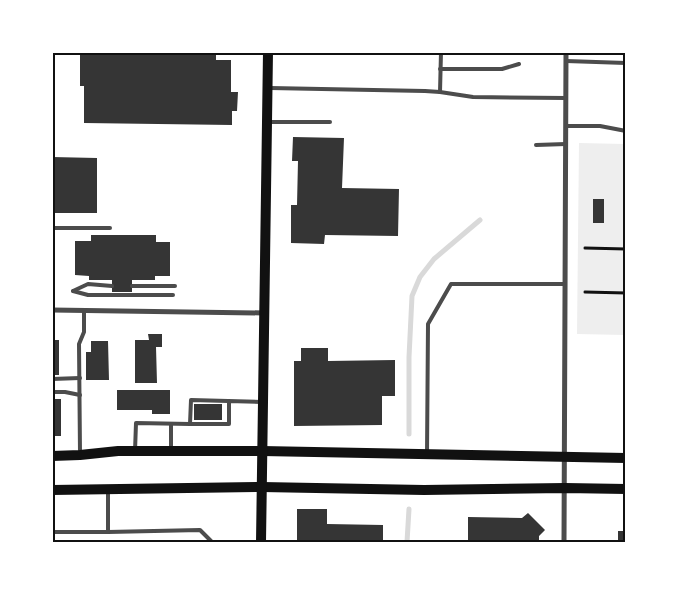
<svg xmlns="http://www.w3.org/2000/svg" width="678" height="595" font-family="'Source Sans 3',sans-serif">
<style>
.green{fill:#eee}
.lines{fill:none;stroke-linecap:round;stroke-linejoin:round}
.stream{stroke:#d9d9d9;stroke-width:5}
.building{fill:#353535}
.path{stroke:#111;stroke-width:3}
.service{stroke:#4c4c4c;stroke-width:4}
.minor{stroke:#4c4c4c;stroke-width:5}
.secondary{stroke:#111;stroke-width:10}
.neatline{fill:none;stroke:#111;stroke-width:2}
</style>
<rect width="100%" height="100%" fill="#fff"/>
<polygon class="green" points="579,143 625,144 625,335 577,334"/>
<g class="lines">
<g class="stream">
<polyline points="409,434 409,357 412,296 420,277 434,259 480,220"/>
<polyline points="407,542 409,509"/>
</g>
</g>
<g class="building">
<polygon points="80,52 216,52 216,60 231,60 231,92 238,92 237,111 232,111 232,125 84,123 84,86 80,86"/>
<polygon points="293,137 344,138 342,188 399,189 398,236 325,235 324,244 291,243 291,205 297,205 298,161 292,161"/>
<polygon points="52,157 97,158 97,213 52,213"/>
<rect x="593" y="199" width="11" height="24"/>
<polygon points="91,235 156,235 156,242 170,242 170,276 155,276 155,280 132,280 132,292 112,292 112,280 89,280 89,276 75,275 75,241 91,241"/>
<polygon points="148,334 162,334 162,347 156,347 157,383 135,383 135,340 149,340"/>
<rect x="52" y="340" width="7" height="35"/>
<polygon points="91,341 108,341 109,380 86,380 86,352 91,352"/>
<polygon points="301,348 328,348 328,361 395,360 395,396 382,396 382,425 294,426 294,361 301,361"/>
<polygon points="117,390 170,390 170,414 152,414 152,410 117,410"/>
<rect x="52" y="399" width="9" height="37"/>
<rect x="194" y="404" width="28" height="16"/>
<polygon points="297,509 327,509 327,524 383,525 383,542 297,542"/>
<polygon points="528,513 545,530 539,536 539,542 468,542 468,517 522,518"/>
<rect x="618" y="531" width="8" height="11"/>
</g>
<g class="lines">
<g class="path">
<polyline points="585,248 626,249"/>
<polyline points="585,292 626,293"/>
</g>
<g class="service">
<polyline points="566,61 626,63"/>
<polyline points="440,69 502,69 519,64"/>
<polyline points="270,88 425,91 440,92 473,97 566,98"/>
<polyline points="440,92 441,52"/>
<polyline points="268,122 330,122"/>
<polyline points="566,126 600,126 626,131"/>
<polyline points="536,145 566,144"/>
<polyline points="52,228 110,228"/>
<polyline points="132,286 175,286"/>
<polyline points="73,291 88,295 173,295"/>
<polyline points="73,291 88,284 112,286"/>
<polyline points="52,379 80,378"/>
<polyline points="52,392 65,392 80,395"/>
<polyline points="229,401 229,424 190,424 191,400 262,402"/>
<polyline points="171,424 171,451"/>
<polyline points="135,451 136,423 190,424"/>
<polyline points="80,453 79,344 84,332 84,311"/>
<polyline points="427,454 428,324 451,284 565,284"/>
<polyline points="108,491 108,532 200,530 211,541 211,542"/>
<polyline points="52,532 108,532"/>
</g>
<g class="minor">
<polyline points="52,310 264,313"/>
<polyline points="564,542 566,52"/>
</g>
<g class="secondary">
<polyline points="52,456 80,455 118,451 262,451 626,458"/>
<polyline points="52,490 262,487 424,490 565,488 626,489"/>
<polyline points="261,542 268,52"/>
</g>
</g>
<rect width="678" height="595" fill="none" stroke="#ffffff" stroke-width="108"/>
<rect x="54" y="54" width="570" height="487" class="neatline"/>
</svg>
